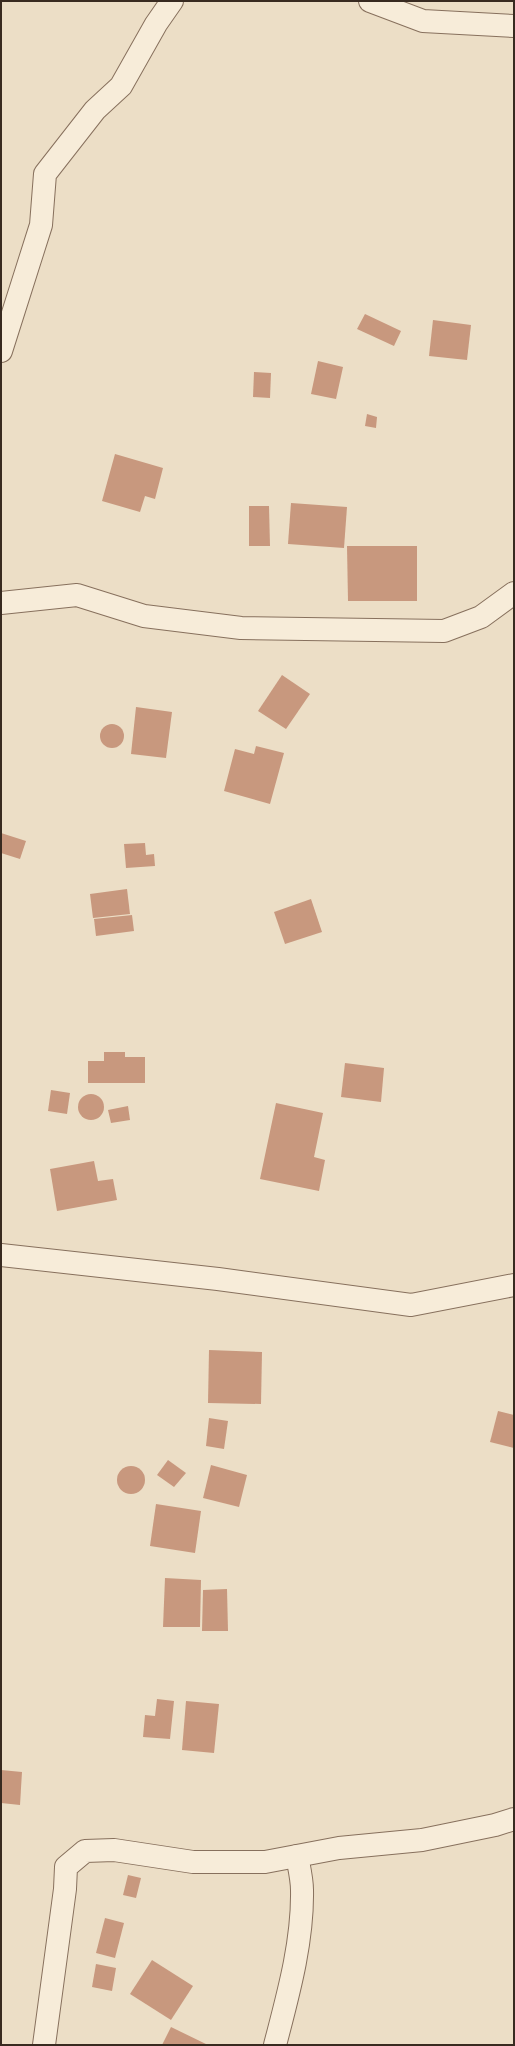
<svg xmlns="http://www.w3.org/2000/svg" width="515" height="2046" font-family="'Times New Roman',serif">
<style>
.building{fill:#c8987e}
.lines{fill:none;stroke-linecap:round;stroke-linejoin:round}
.street-casing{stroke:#87705d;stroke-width:24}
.street{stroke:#f7ecd9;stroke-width:22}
</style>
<rect width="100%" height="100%" fill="#ecdec6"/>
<g class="building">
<polygon points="365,314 401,331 394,346 357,329"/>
<polygon points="433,320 471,325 467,360 429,356"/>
<polygon points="318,361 343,367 336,399 311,394"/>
<polygon points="254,372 271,373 270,398 253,397"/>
<polygon points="367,414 377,417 376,428 365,426"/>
<polygon points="115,454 163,468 155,499 145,496 140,512 102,501"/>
<polygon points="291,503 347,507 344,548 288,544"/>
<polygon points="249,506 269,506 270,546 249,546"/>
<polygon points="347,546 417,546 417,601 348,601"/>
<polygon points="282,675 310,694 286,729 258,711"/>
<polygon points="136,707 172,712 166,758 131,754"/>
<circle cx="112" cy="736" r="12"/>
<polygon points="256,746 284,753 270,804 224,791 235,749 254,754"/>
<polygon points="1,833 26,841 20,859 1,853"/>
<polygon points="145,843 146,855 154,854 155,866 126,868 124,844"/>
<polygon points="127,889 130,914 93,918 90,894"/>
<polygon points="311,899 322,932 285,944 274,912"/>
<polygon points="132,915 134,931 96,936 94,919"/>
<polygon points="104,1052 125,1052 125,1057 145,1057 145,1083 88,1083 88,1061 104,1061"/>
<polygon points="345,1063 384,1068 381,1102 341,1097"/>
<polygon points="51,1090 70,1093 67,1114 48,1111"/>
<circle cx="91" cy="1107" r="13"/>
<polygon points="276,1103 323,1113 314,1157 325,1160 319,1191 260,1179"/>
<polygon points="128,1106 130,1120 111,1123 108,1110"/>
<polygon points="94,1161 98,1181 113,1179 117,1200 57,1211 50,1169"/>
<polygon points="209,1350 262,1352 261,1404 208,1403"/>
<polygon points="498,1411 514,1415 514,1448 490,1442"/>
<polygon points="209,1418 228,1421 224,1449 206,1446"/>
<polygon points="168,1460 186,1473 174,1487 157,1475"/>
<polygon points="211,1465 247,1475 239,1507 203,1498"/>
<circle cx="131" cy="1480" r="14"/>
<polygon points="156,1504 201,1511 195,1553 150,1546"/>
<polygon points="165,1578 201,1580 200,1627 163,1627"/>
<polygon points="227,1589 228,1631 202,1631 203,1590"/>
<polygon points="157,1699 174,1701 170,1739 143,1737 145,1715 155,1716"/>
<polygon points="186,1701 219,1704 214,1753 182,1750"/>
<polygon points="1,1770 22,1772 20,1805 1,1803"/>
<polygon points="128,1875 141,1878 136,1898 123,1895"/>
<polygon points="105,1918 124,1923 115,1958 96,1953"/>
<polygon points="152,1960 193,1986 171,2020 130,1994"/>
<polygon points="96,1964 116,1968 112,1991 92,1987"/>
<polygon points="171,2027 208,2045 162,2045"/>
</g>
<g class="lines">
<defs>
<g id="street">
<polyline points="370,1 423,21 514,26"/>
<polyline points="1,351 41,225 45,174 95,110 121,86 156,24 172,1"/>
<polyline points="1,603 77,595 144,616 241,628 444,631 481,617 514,593"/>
<polyline points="1,1255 218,1279 411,1305 514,1285"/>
<polyline points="44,2045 65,1889 66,1867 85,1851 114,1850 193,1862 265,1862 339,1848 422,1840 495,1825 514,1819"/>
<path d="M275,2045c13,-50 28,-103 27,-155 0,-11 -3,-23 -5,-34"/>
</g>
</defs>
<use href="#street" class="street-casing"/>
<use href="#street" class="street"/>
</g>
<rect width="515" height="2046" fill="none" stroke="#382a20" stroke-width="4"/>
</svg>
